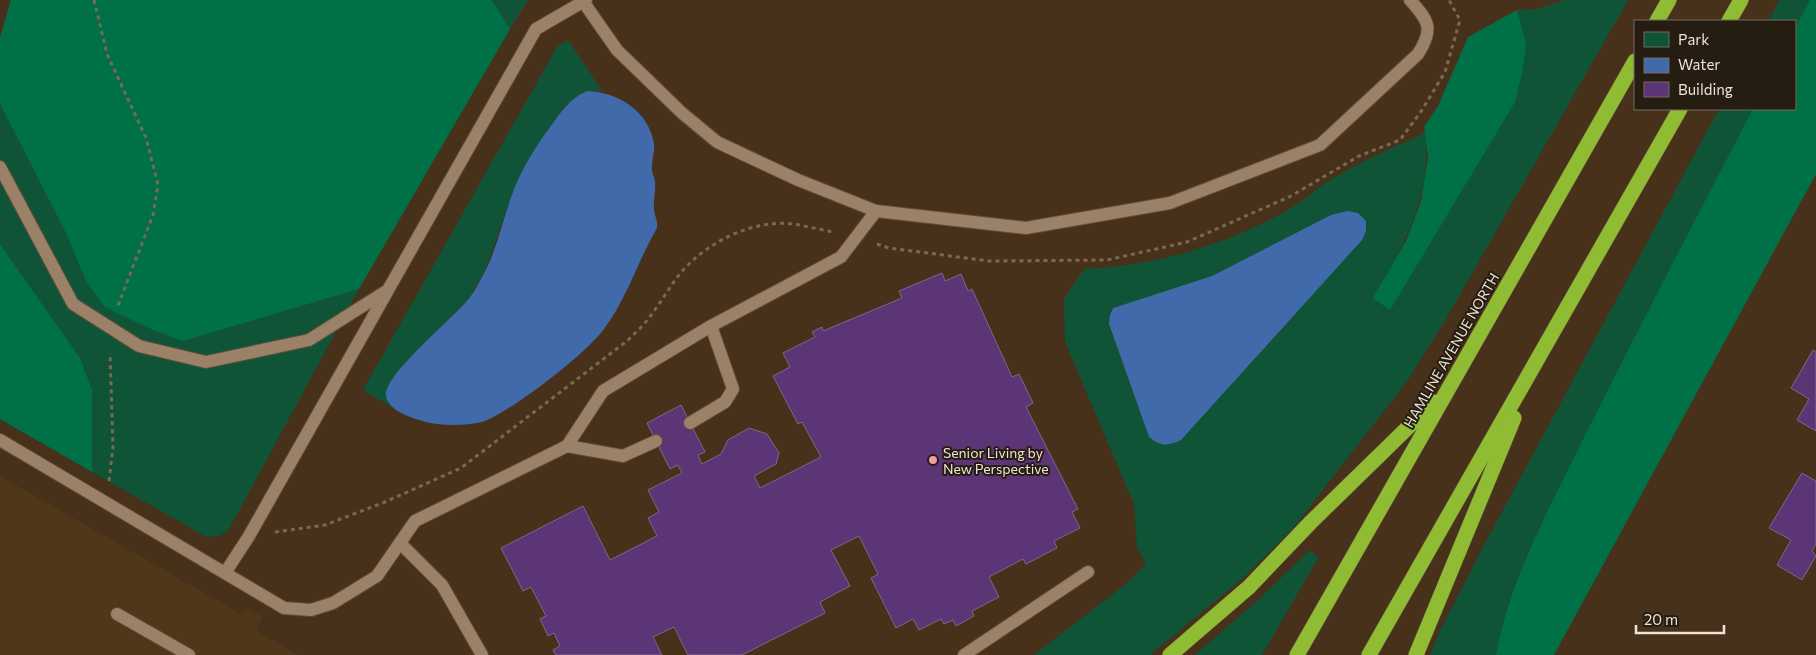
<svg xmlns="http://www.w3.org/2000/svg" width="1816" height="655" font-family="Commissioner,sans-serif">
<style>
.built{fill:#513719}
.green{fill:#105437;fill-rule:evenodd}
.forest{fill:#007147}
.water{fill:#416aaa}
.building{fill:#5c3576;stroke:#7a6a87}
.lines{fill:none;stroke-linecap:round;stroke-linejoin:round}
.lane-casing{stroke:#5f4d39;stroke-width:14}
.highway-casing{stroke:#5f4d39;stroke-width:16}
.path{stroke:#7b6854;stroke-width:3;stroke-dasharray:4 4;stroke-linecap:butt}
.lane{stroke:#9a8168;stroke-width:12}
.highway{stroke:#90bc34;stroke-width:15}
.poi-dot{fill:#f29aac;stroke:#251c12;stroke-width:2}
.labels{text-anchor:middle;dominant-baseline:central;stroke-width:4;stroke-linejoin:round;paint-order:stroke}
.street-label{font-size:14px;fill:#f0e2d5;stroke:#251c12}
.poi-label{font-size:14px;fill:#f0e2d5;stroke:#251c12;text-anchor:start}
</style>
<rect width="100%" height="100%" fill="#47311a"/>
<polygon class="built" points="0,476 241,614 247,608 263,617 256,630 297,655 0,655"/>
<g class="green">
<polygon points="492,0 528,0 510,29"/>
<path d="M1564,0h64l-182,319 -38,61 -114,147 -51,51 -93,77h-116l92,-71 20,-20 -9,-17 -3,-43 -69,-162 -1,-43 20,-30c73,-3 146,-25 209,-62 12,-7 22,-17 34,-25 31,-19 65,-34 98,-49 7,65 -21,111 -51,165l152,-254 -9,-34 20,-1zM1331,215l-175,228 -7,-6 -40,-113 1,-9 3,-7 99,-32z"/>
<polygon points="1780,0 1810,0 1795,28 1795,21 1768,21"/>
<polygon points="568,40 602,91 587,91 563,108 539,143 515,187 485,271 470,297 403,365 389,403 397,410 363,390 557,47"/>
<polygon points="0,104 65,231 86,281 183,341 359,289 228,531 218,536 207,537 92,472 92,390 80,358 0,244"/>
<path d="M1719,109h34c-57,108 -113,217 -168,326 -33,68 -76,145 -89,220h-66l9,-22 44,-86z"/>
<polygon points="1310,550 1318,558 1262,655 1195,655 1258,600"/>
</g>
<g class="forest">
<polygon points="11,0 492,0 510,29 359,289 183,341 153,330 105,307 86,281 65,231 0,104 0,37"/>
<path d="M1810,0h6v174l-262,481h-58c13,-75 56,-152 89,-220 55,-109 111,-218 168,-326h42v-81z"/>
<polygon points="1517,10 1526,44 1522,73 1515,102 1390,310 1373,298 1406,241 1421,202 1428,157 1424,127 1438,106 1468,37"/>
<polygon points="0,244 80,358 92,390 92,472 0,419"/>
</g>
<g class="water">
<path d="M587,91c31,1 62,20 67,53 1,9 -3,18 -2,27 1,4 3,8 3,11 1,9 -2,18 -1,28 1,7 4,11 3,18 -19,33 -30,70 -53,101 -17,24 -94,84 -122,93 -16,4 -41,4 -56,0 -13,-4 -37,-10 -40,-26 -3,-21 69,-79 84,-99 5,-6 8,-13 12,-20 15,-26 21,-59 32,-88 9,-22 22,-43 36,-62 11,-15 20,-29 37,-36z"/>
<path d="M1347,211l11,2 8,8v10l-4,9 -181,200c-14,6 -20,7 -32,-3l-40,-113 1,-9 3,-7 99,-32 119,-61z"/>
</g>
<g class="building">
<polygon points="942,273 945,281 961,274 968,291 972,289 1012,377 1019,374 1033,403 1026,407 1078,509 1072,512 1080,528 1054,541 1057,548 1026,564 1023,559 989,577 999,597 972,611 974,616 956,626 953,620 944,624 941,619 919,630 913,619 896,628 871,578 878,574 859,536 831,550 850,586 820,602 825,613 742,655 688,655 674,627 653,637 662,655 556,655 553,650 560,646 554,633 548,636 540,619 546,616 531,587 523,591 501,548 583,506 610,560 657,536 648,518 659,512 648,490 682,473 678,465 670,469 647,423 681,405 705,452 698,455 702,464 721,454 728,440 749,428 767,434 779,453 776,464 754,476 760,488 821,457 802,422 798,424 773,376 790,367 783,353 815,337 812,332 822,327 823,331 902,298 899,291"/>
<polygon points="1813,350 1816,352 1816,431 1797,420 1809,399 1791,388"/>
<polygon points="1802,473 1816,481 1816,544 1812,551 1816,556 1802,580 1777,565 1791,540 1769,528"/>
</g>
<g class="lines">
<defs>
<g id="lane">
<path d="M582,0l35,50 65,63 35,29 81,38 78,31 150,17 144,-25 150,-58 98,-91c16,-25 11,-33 -8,-54"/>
<polyline points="0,167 73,304 139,346 206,362 309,340 388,290 536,29 586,0"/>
<polyline points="690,423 725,402 733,389 711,326"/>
<polyline points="0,440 284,608 311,610 333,603 377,576 415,521 567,446 603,391 711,326 841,257 876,211"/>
<polyline points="567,446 623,456 656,441"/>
<polyline points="400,543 442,585 482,655"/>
<polyline points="225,573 249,536 387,292"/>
<polyline points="117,614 189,655"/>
<polyline points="964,655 1088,572"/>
</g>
<g id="highway">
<polyline points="1657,21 1669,0"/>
<polyline points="1729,21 1741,0"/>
<polyline points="1170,655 1249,587 1311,522 1434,402"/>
<polyline points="1297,655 1635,61"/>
<polyline points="1369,655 1680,109"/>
<polyline points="1416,655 1514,418"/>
</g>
</defs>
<use href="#lane" class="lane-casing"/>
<use href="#highway" class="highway-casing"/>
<g class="path">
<polyline points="94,0 107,54 146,138 158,185 153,215 117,308"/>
<polyline points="877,244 889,248 989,261 1107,260 1187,242 1291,196 1359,156 1400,140 1422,110 1445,72 1460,20 1449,0"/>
<polyline points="109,481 113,447 110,353"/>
<path d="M275,532l50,-7 60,-23 76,-34 166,-127c7,-7 15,-14 21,-22 13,-16 22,-34 36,-50 26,-28 70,-50 109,-45 14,2 28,6 41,8"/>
</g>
<use href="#lane" class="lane"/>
<use href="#highway" class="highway"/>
</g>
<circle class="poi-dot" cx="933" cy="460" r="5"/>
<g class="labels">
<g class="street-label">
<text transform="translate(1451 350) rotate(-60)">HAMLINE AVENUE NORTH</text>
</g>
<g class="poi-label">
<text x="943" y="452">Senior Living by<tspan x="943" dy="16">New Perspective</tspan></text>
</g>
</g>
<rect x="1634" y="20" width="162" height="90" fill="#251c12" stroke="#766b60"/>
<rect x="1644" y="32" width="25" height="15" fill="#105437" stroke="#766b60"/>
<text x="1678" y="45" font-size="15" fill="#f0e2d5">Park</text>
<rect x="1644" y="58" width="25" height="15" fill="#416aaa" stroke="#766b60"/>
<text x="1678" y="70" font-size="15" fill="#f0e2d5">Water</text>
<rect x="1644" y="82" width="25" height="15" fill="#5c3576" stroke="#766b60"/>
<text x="1678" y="95" font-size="15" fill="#f0e2d5">Building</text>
<path d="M1636 625v8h88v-8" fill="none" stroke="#f0e2d5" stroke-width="2.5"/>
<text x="1644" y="625" font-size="15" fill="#f0e2d5" stroke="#251c12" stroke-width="4" paint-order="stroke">20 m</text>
</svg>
